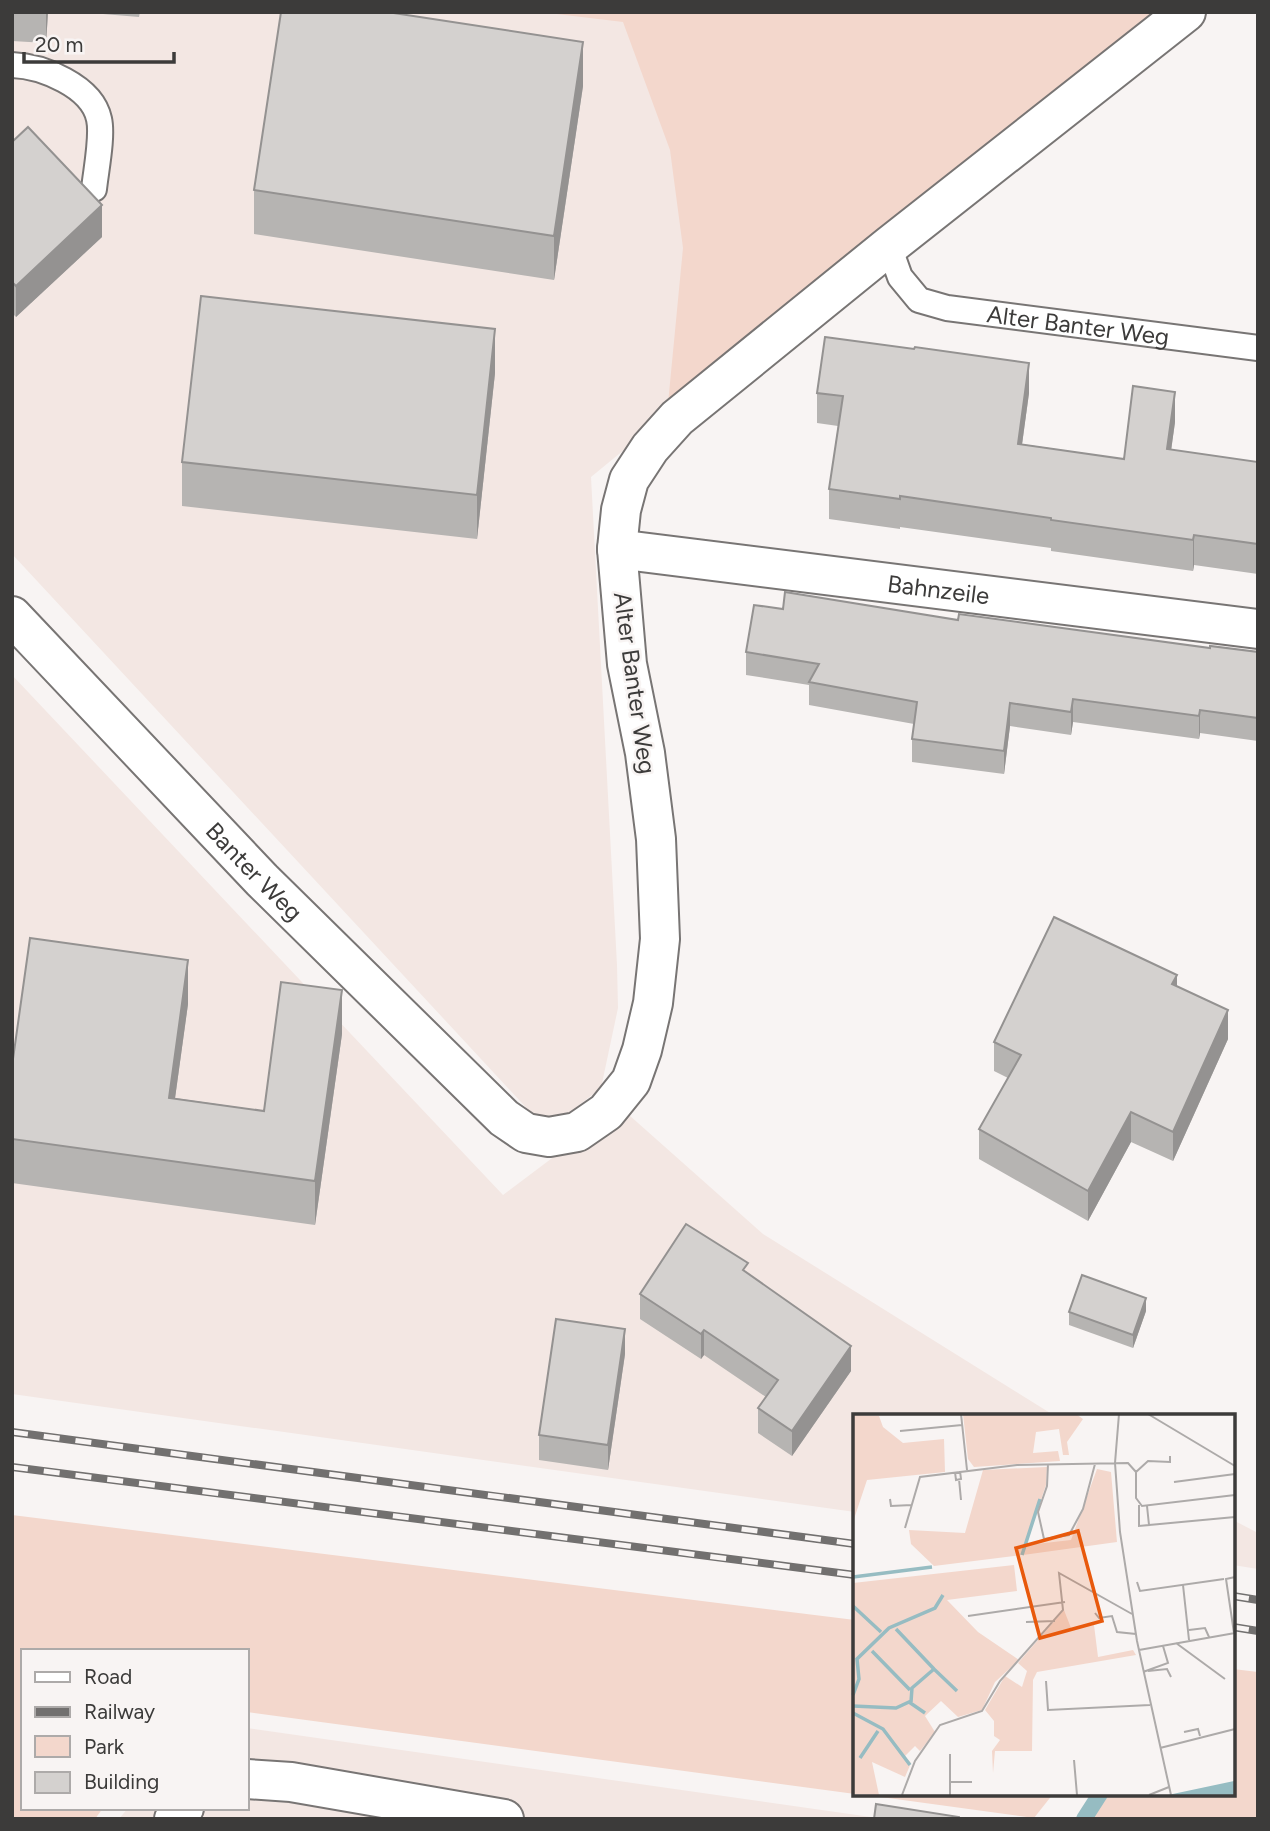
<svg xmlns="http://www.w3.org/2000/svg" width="1270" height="1831" font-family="Figtree,sans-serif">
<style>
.built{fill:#f3e7e3}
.green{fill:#f3d7cc}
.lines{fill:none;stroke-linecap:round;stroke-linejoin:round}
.stream{stroke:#96bcc2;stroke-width:16}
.lane-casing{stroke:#787574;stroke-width:28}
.street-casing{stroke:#787574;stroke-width:42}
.lane{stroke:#fff;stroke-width:24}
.street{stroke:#fff;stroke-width:38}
.rail-casing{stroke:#72706f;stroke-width:8}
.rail{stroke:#f8f4f3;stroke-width:5;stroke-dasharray:16;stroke-linecap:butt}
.wall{fill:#b6b4b2}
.shaded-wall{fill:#949291}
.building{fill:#d4d1cf;stroke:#949291;stroke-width:2}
.labels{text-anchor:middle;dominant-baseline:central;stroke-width:5;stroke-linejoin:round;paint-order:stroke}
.street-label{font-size:24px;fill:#3c3b3a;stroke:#f8f4f3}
.inset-river{fill:none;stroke:#96bcc2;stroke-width:3.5}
.inset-road{fill:none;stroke:#adaaa9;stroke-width:2}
.view{fill:#e8590c;fill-opacity:0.15;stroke:#e8590c;stroke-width:3.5}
.inset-edge{fill:none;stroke:#3c3b3a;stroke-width:3.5}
</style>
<rect width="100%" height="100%" fill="#f8f4f3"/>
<g class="built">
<polygon points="12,12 1158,12 591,477 617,965 618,1008 601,1088 547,1130 12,554"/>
<polygon points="12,675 503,1195 620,1107 763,1234 1055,1416 855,1416 855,1512 12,1394"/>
<polygon points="1233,1520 1258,1533 1258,1569 1233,1565"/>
<polygon points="247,1728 885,1819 119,1819 128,1808 247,1808"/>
</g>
<g class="green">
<polygon points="540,12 1158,12 667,414 683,248 670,150 623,22"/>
<polygon points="12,1515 855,1620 855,1794 247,1712 247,1651 23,1651 23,1808 103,1808 95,1819 12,1819"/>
<polygon points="1233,1669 1258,1672 1258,1819 1091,1819 1106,1794 1233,1794"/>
<polygon points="859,1794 1053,1794 1034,1818"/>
</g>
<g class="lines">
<polyline class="stream" points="1084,1819 1100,1794"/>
<defs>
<g id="lane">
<path d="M12,65c30,1 80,21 87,54 4,17 -3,51 -5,70"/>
<path id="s1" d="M889,246l11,31 19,23 28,8 311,40"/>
</g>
<g id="street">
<path id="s2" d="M617,549l641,80"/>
<path id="s3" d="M12,616l250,264 242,238 22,15 23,4 28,-5 29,-20 25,-31 11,-31 11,-47 7,-64 -4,-100 -11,-86 -18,-89 -10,-115 4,-39 8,-30 21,-32 27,-30 212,-172 297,-234"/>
<polyline points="247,1779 291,1782 504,1819"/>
<polyline points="174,1819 184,1808"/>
</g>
</defs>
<use href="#lane" class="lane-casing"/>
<use href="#street" class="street-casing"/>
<use href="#lane" class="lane"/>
<use href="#street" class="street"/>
<defs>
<g id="rail">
<polyline points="12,1432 855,1544"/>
<polyline points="12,1467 855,1575"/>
<polyline points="1233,1596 1258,1600"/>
<polyline points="1233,1627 1258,1631"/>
</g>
</defs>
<use href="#rail" class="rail-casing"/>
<use href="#rail" class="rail"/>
</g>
<g class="wall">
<polygon points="12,12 48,12 46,43 12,41"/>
<polygon points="79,12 140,12 139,17"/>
<polygon points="583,86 554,280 254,234 254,190"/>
<polygon points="12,142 102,237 16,317 12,313"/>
<polygon points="495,373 477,539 182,506 182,462"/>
<polygon points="817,393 1029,393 1022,444 1124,459 1175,422 1171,450 1258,462 1258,574 1194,565 1193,571 1051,551 1051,548 900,527 900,529 829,519 829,489 838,426 817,423"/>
<polygon points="783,609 958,620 1210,648 1258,652 1258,741 1200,733 1199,739 1073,722 1071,735 1010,726 1004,774 912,762 912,739 914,724 809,705 809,685 746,675 746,652"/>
<polygon points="1177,986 1228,1039 1173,1161 1131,1142 1088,1221 979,1159 979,1129 1008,1078 994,1071 994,1042"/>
<polygon points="188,1004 175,1098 264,1111 342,1034 315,1225 12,1183 12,1066"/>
<polygon points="748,1273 851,1371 792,1456 758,1433 758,1408 766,1397 704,1355 701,1359 640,1319 640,1294"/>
<polygon points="1146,1311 1133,1348 1069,1325 1069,1312"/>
<polygon points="625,1354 608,1470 539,1460 539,1435"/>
</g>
<g class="shaded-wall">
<polygon points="46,12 48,12 46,43"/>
<polygon points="583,42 583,86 554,280 554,236"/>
<polygon points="102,205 102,237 16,317 16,286"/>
<polygon points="495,329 495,373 477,539 477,495"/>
<polygon points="1029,363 1029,393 1018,474 1018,444"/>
<polygon points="1175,392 1175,422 1167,480 1167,449"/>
<polygon points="1194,535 1194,565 1193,571 1193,540"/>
<polygon points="1073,699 1073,722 1071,735 1071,712"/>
<polygon points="1010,703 1010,726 1004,774 1004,751"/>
<polygon points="1200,710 1200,733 1199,739 1199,716"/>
<polygon points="188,960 188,1004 169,1142 169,1098"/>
<polygon points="1177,975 1177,1005 1172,984"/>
<polygon points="342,990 342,1034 315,1225 315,1181"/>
<polygon points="1228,1010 1228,1039 1173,1161 1173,1132"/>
<polygon points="1131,1112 1131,1142 1088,1221 1088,1191"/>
<polygon points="1146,1298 1146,1311 1133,1348 1133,1335"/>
<polygon points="625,1329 625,1354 608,1470 608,1445"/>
<polygon points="704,1330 704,1355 701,1359 701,1334"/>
<polygon points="851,1346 851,1371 792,1456 792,1431"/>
</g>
<g class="building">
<polygon points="281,12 387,12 583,42 554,236 254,190"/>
<polygon points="28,127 102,205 16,286 12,282 12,142"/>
<polygon points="201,296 495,329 477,495 182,462"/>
<polygon points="825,337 914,349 915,347 1029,363 1018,444 1124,459 1133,386 1175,392 1167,449 1258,462 1258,544 1194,535 1193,540 1051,520 1051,518 900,496 900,499 829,489 843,396 817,393"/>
<polygon points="785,592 958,620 959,614 1210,648 1210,646 1258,652 1258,718 1200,710 1199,716 1073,699 1071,712 1010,703 1004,751 912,739 917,702 809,682 819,664 746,652 754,605 783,609"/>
<polygon points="1054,917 1177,975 1172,984 1228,1010 1173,1132 1131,1112 1088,1191 979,1129 1021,1055 994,1042"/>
<polygon points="30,938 188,960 169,1098 264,1111 281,982 342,990 315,1181 12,1139 12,1066"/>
<polygon points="686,1224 748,1263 743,1270 851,1346 792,1431 758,1408 778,1380 704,1330 701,1334 640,1294"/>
<polygon points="1082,1275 1146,1298 1133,1335 1069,1312"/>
<polygon points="556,1319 625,1329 608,1445 539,1435"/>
<polygon points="876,1804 959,1817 959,1819 874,1819"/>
</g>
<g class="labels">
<g class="street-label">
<text stroke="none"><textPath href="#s1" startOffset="224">Alter Banter Weg</textPath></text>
<text stroke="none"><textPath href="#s2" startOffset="324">Bahnzeile</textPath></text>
<text transform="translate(635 683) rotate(82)">Alter Banter Weg</text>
<text stroke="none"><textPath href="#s3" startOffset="352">Banter Weg</textPath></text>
</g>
</g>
<g transform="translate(853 1414)">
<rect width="382" height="382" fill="#f8f4f3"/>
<path d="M110,0h113l7,5 -16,23 2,13h-6l-4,-26 -23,3 -3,21 25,-2 2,10 -86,6 -6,-8zM0,1l26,1 4,11 20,16 41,-4 1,33 -78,8 -14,42zM194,53l-1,18 -24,70 -88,11 -23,-22 -2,-14 56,3 18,-63zM244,55l14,3 6,70 -94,13 4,-10 44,-5zM161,151l3,26 -70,9 31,32 41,28 -24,22 -13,28 -24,7 -17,-16 -16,15 10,16 -15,19 -5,-5 -10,10 6,7 -6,14 -33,-15 7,33 -26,-1v-211zM211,196l7,18 23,-3 4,32 35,-7 3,5 -99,17 -4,8 -1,71h-37l-2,22 -1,-22 8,-11 -6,-4v-15l-9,-11 20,-34 17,11 5,-16 -9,-8z" fill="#f3d7cc"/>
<path d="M381,367v14h-68h2z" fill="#96bcc2"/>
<path class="inset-river" d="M169,141l18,-56M0,163l79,-10M0,192l28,26M43,215l38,40M19,237l38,39M0,281l6,-16 -2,-20 32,-31 46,-20 8,-13M58,288l1,-14 22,-19 23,22M0,292l43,2 13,-6 16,11M0,299l30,16 27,36M7,344l18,-27"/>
<path class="inset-road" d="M108,0l6,56M266,0l-4,49 5,69 17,109 34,154M295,0l87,52M47,17l62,-6M195,50l-1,22 -9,26 6,27 25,-4 14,-26 12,-45M102,58l1,8 5,-1 -1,-8M283,58l12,-11 22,1v-6M106,65l2,21M321,68l61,-8M37,85l1,7 21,-1M286,91v21l10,-1 -2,-19M296,111l86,-8M52,114l15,-51 97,-12 111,-2 8,9v26l6,8 93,-11M284,168l3,9 84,-12M330,171l6,55M242,199l4,5 13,-2 5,16 19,2M115,202l97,-14M173,208l29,-1M336,216l16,-2 4,9M381,219l-8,-54 9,-2M323,229l49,36M286,236l96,-17M295,257l19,-2 4,8M290,258l25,-9 -5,-17M193,267l2,29 102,-5M331,318l14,-3 2,7M307,334l75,-19M221,346l3,35M97,368h22M49,381l13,-34 25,-36 42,-14 18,-30 63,-71 -4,-37 73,41M97,381v-41M296,381l20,-8"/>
<path class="view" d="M225,117l24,90 -62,17 -24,-90z"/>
<rect width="382" height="382" class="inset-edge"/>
</g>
<rect width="1270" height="1831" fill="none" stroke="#3c3b3a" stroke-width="28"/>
<rect x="21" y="1649" width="228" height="161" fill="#f8f4f3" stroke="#adaaa9" stroke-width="2"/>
<rect x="35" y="1672" width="35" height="10" fill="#ffffff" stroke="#adaaa9" stroke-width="2"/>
<text x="84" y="1684" font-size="21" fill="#3c3b3a">Road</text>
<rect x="35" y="1707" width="35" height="10" fill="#72706f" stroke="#adaaa9" stroke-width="2"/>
<text x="84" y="1719" font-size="21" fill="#3c3b3a">Railway</text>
<rect x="35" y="1736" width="35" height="21" fill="#f3d7cc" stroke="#adaaa9" stroke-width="2"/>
<text x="84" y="1754" font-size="21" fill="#3c3b3a">Park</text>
<rect x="35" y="1772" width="35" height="21" fill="#d4d1cf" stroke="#adaaa9" stroke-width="2"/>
<text x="84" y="1789" font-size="21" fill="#3c3b3a">Building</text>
<path d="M24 52v10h150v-10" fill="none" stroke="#3c3b3a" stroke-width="3.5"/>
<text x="35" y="52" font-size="21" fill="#3c3b3a" stroke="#f8f4f3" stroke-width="5" paint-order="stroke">20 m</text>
</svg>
